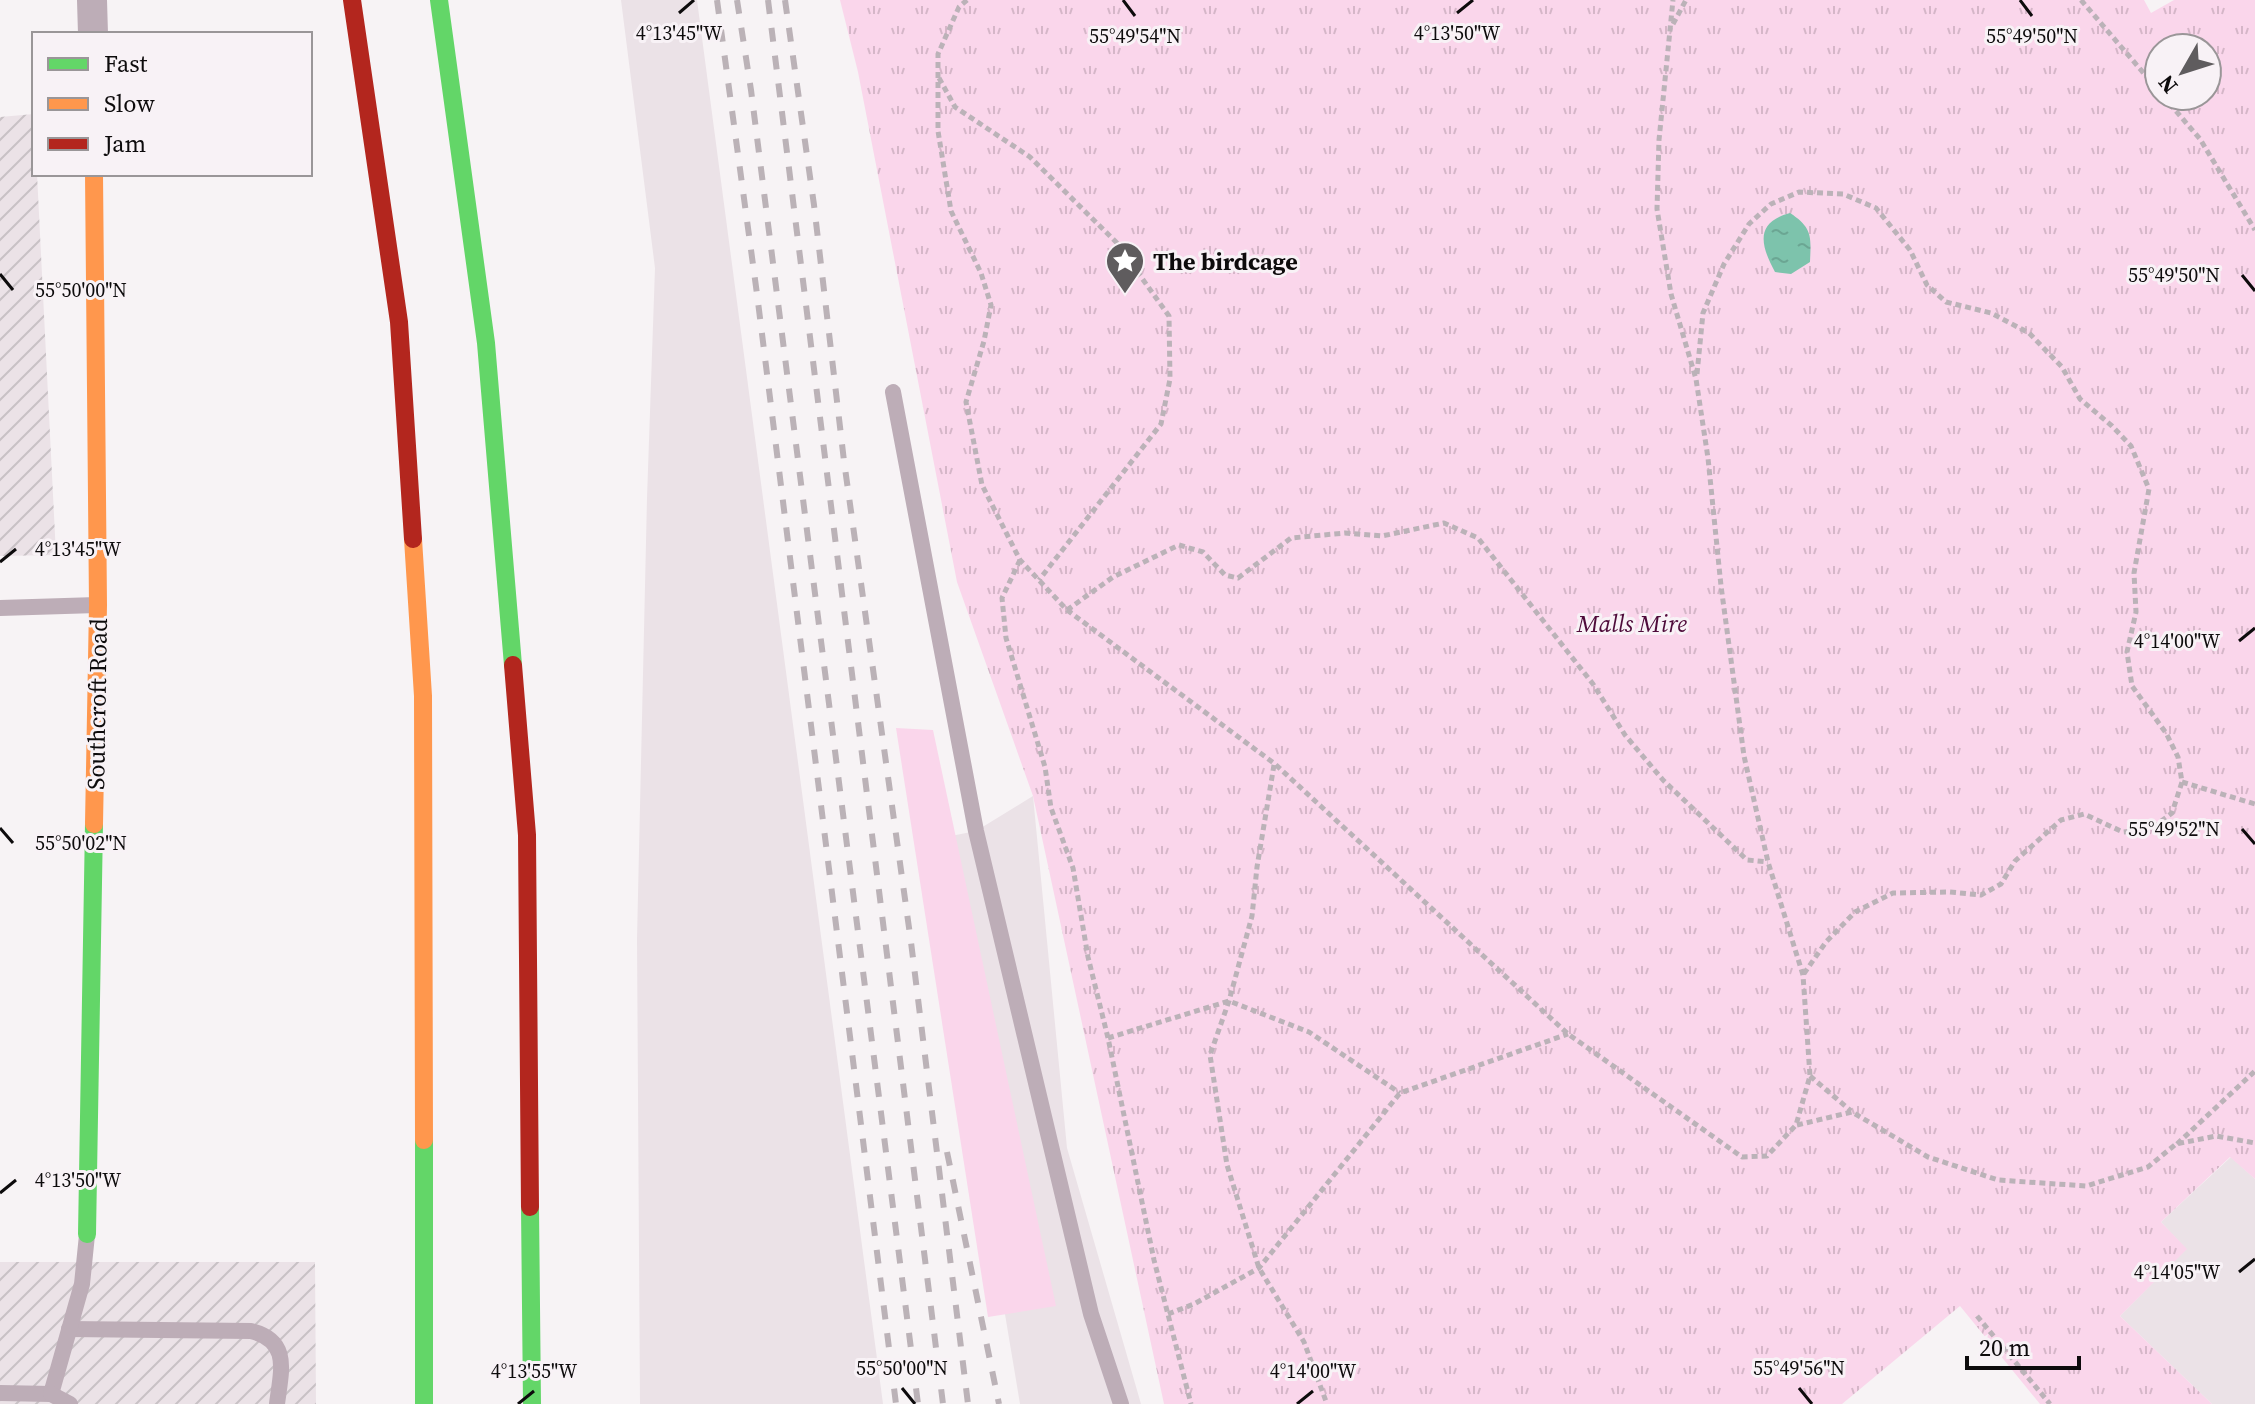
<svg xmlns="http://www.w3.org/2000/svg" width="2255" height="1404" font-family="'Source Serif 4',serif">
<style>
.built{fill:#ebe2e7}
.industrial{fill:url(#industrial-furrows)}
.green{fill:#fad6eb}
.park{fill:url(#park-tufts);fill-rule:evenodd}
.water{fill:url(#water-ripples)}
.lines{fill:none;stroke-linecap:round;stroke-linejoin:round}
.path{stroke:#bbb2b8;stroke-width:5;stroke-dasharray:6 4;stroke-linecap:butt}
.lane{stroke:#bdadb7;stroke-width:16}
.street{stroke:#bdadb7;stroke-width:30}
.fast{stroke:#63d668;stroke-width:18}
.slow{stroke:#ff974d;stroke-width:18}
.jam{stroke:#b3261e;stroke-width:18}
.rail{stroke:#bbb2b7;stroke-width:6;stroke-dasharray:14 14;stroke-linecap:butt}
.ticks{fill:none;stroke:#0d0b0c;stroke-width:3}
.labels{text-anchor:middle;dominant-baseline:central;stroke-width:6;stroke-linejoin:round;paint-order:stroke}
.poi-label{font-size:24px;font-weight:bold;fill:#0d0b0c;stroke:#f8f2f6;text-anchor:start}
.park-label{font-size:24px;font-style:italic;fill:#4e0b3a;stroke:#f8f2f6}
.street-label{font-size:24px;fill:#0d0b0c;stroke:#f8f2f6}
.ticks-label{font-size:20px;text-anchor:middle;fill:#0d0b0c;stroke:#f8f2f6;stroke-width:6;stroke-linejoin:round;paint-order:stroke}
</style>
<defs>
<pattern id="industrial-furrows" width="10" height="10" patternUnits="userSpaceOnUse" patternTransform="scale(2)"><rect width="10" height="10" fill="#ebe2e7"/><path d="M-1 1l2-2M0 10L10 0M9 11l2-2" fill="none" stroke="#c8c1c5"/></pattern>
<pattern id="park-tufts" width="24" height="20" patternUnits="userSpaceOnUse" patternTransform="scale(2)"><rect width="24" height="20" fill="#fad6eb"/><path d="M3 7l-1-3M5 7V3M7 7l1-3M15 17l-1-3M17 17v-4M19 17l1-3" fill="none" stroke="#d5b6c8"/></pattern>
<pattern id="water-ripples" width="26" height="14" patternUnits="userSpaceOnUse" patternTransform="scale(2)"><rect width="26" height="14" fill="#7dc3ac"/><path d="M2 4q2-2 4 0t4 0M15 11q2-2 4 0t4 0" fill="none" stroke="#6ba693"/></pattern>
</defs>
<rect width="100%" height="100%" fill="#f7f3f5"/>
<g class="built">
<polygon points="621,0 697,0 883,1404 640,1404 637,939 647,498 655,268"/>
<polygon points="1033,796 1067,1148 1141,1404 1020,1404 926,841 976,831"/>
<polygon points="2231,1157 2255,1179 2255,1404 2212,1404 2120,1316 2186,1249 2161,1222"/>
</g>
<g class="industrial">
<polygon points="34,114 34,174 37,174 56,555 0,556 0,117"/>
<polygon points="0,1262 315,1262 316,1404 0,1404"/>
</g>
<polygon class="green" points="896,728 933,730 1056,1306 988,1317"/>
<path class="park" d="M840,0h1304l7,13 23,-13h81v1179l-25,-22 -69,65 26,27 -67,67 92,88h-172l-80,-98 -118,98h-678l-131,-608 -76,-214 -99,-510zM2159,48h48v48h-48z"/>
<path class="water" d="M1790,213c23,15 21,24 20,49l-19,12 -16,-2c-14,-26 -21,-49 15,-59z"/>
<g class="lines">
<g class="path">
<polyline points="967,0 959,7 938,54 938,131 951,211 981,273 991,305 984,341 966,402 982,485 1020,560 1067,610 1275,764 1568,1034 1742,1157 1767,1156 1796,1125 1810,1076 1803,975 1768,862 1744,756 1721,586 1708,458 1696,379 1671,294 1657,209 1659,140 1673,0"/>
<polyline points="2081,0 2159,91"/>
<polyline points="1673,24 1686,0"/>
<polyline points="939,78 955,107 1030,157 1116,242 1169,316 1170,379 1161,424 1039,580"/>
<polyline points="2163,96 2200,139 2255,230"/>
<polyline points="1697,374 1703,313 1724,264 1749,224 1771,204 1799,192 1843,194 1876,208 1910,250 1927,285 1946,302 1991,313 2029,333 2062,367 2080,399 2112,426 2131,446 2149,489 2134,573 2136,612 2127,652 2132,686 2166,733 2178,757 2182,782 2172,813 2151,829 2123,832 2084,814 2061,820 2015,861 2001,884 1981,895 1950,892 1893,893 1855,912 1826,942 1803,975"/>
<polyline points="1020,560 1002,598 1006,638 1045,767 1051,808 1073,868 1088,957 1108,1038 1154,1260 1191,1404"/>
<polyline points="1067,610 1113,577 1179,545 1203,552 1225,575 1238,578 1291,538 1345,533 1382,536 1444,523 1478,538 1593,684 1625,735 1663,780 1747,860 1768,862"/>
<polyline points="1274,765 1257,867 1252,916 1229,1001 1210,1055 1227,1165 1259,1268 1304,1342 1327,1404"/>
<polyline points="2182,782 2255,804"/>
<polyline points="1108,1038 1229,1001 1309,1032 1400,1093"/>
<polyline points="1810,1076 1851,1111"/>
<polyline points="1797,1125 1852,1112 1928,1157 1998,1180 2086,1186 2148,1167 2176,1144 2216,1136 2255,1143"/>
<polyline points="2177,1144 2255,1071"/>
<polyline points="1168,1314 1194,1304 1259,1268 1400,1093 1568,1034"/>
<polyline points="1977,1316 2050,1404"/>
</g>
<g class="lane">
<polyline points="893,392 976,831 1091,1314 1121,1404"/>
<polyline points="0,608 97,605"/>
<path d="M69,1329l182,2c40,10 30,40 26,73"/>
<polyline points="0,1393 51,1394 82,1284 87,1235"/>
<polyline points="51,1394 70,1404"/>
</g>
<polyline class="street" points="92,0 93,34"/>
<g class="fast">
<polyline points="439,0 486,343 513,665"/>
<polyline points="424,1140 424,1404"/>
<polyline points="530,1207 532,1404"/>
<polyline points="87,1234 94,824"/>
</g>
<g class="slow">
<polyline points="94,174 98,605 94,824"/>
<polyline points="413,539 423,696 424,1140"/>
</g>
<g class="jam">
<polyline points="352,0 399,322 413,539"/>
<polyline points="513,665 527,835 530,1207"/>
</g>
<g class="rail">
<polyline points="717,0 757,294 896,1404"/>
<polyline points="737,0 751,90 918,1404"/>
<polyline points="768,0 943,1404"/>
<polyline points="785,0 814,205 844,461 911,942 968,1404"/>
<polyline points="947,1152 999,1404"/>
</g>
</g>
<path class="ticks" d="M1123,0l12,16M2020,0l12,16M679,13l15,-13M1457,13l16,-13M0,274l13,16M2242,275l13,16M0,562l16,-13M2239,641l16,-13M0,828l13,15M2242,829l13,15M0,1193l16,-13M2239,1272l16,-13M902,1388l13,16M1799,1388l13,16M518,1404l16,-13M1297,1404l16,-13"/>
<defs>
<symbol id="sight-pin" viewBox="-11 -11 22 30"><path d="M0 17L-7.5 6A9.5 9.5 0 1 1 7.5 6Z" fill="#5f5c5e" stroke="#f8f2f6"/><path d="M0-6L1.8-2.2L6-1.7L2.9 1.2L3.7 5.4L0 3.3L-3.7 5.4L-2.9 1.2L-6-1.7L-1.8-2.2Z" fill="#fff"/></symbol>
</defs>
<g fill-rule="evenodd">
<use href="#sight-pin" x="1103" y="239" width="44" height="60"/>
</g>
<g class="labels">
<g class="poi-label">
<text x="1153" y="261">The birdcage</text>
</g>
<g class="park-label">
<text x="1632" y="623">Malls Mire</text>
</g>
<g class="street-label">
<text transform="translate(97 704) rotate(-89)">Southcroft Road</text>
</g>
</g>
<g class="ticks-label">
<text x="679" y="40">4°13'45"W</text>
<text x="1457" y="40">4°13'50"W</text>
<text x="1135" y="43">55°49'54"N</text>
<text x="2032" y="43">55°49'50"N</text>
<text x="2174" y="282">55°49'50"N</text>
<text x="81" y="297">55°50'00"N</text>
<text x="78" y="556">4°13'45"W</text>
<text x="2177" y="648">4°14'00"W</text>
<text x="2174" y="836">55°49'52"N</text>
<text x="81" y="850">55°50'02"N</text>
<text x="78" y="1187">4°13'50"W</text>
<text x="2177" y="1279">4°14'05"W</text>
<text x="902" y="1375">55°50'00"N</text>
<text x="1799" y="1375">55°49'56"N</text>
<text x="534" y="1378">4°13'55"W</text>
<text x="1313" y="1378">4°14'00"W</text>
</g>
<rect x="32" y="32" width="280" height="144" fill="#f8f2f6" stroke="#9a9698" stroke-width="2"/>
<rect x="48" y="58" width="40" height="12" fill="#63d668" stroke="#9a9698" stroke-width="2"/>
<text x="104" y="72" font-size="24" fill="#0d0b0c">Fast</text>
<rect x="48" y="98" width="40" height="12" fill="#ff974d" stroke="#9a9698" stroke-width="2"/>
<text x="104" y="112" font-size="24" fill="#0d0b0c">Slow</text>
<rect x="48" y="138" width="40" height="12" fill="#b3261e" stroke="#9a9698" stroke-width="2"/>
<text x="104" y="152" font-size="24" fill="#0d0b0c">Jam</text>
<g transform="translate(2183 72) rotate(231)"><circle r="38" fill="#f8f2f6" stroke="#9a9698" stroke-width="2"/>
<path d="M0-6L14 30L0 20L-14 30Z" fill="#5f5c5e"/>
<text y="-12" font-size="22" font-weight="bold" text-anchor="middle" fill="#0d0b0c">N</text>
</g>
<path d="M1967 1356v12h112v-12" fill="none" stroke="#0d0b0c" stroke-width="4"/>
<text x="1979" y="1356" font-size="24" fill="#0d0b0c" stroke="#f8f2f6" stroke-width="6" paint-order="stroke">20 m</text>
</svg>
